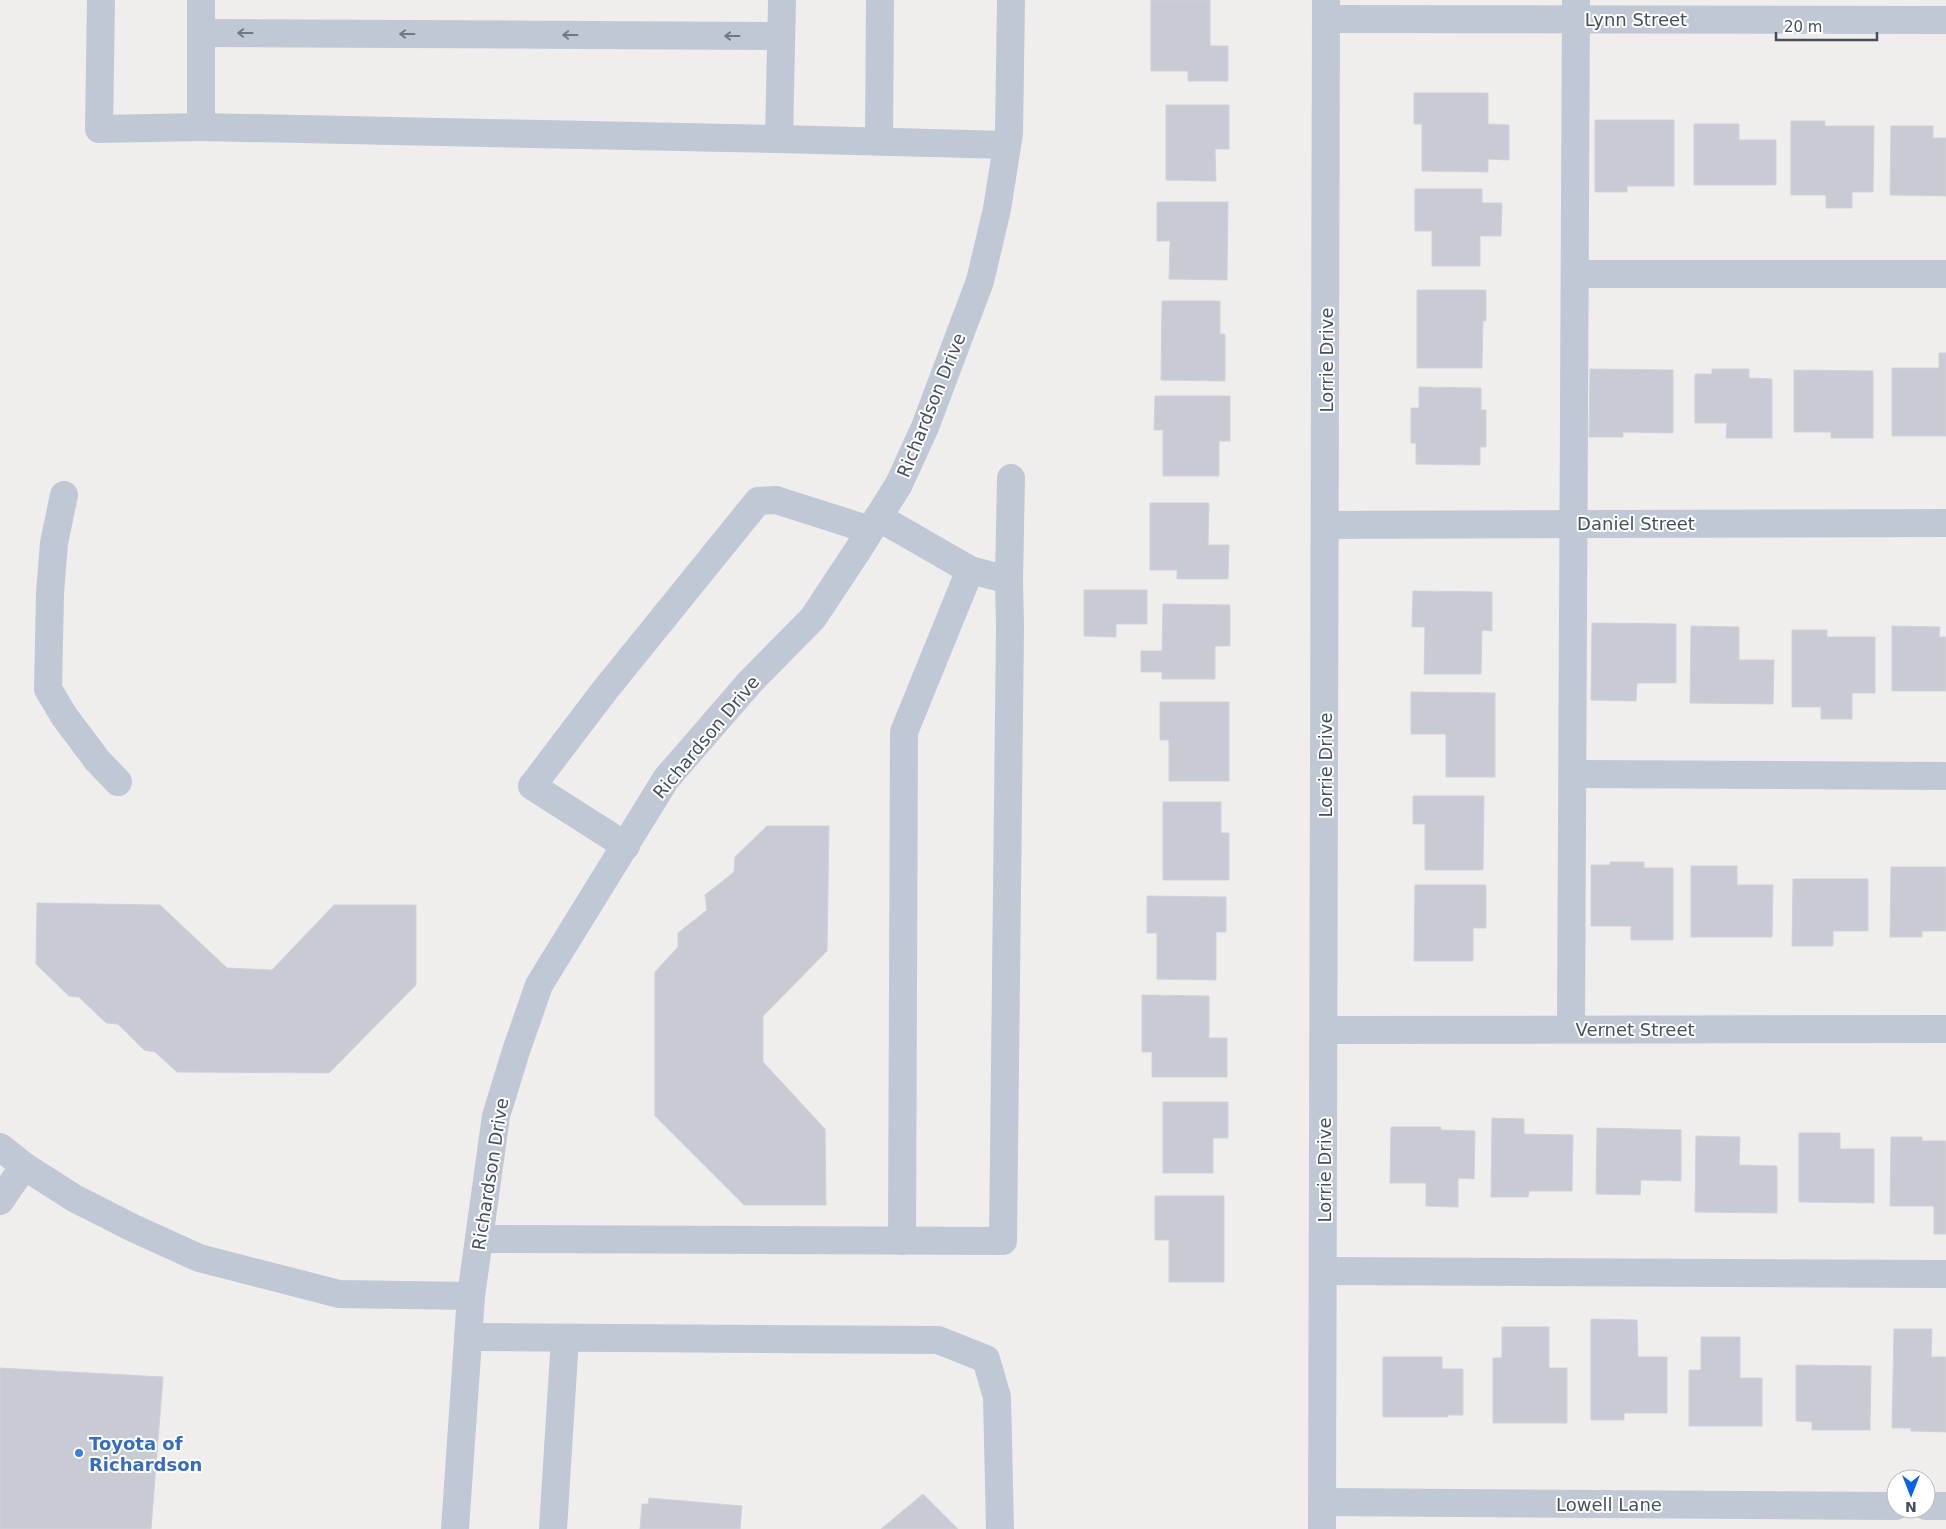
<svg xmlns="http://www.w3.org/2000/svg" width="1946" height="1529" font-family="'DejaVu Sans',sans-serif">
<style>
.building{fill:#c8cbd3;stroke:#d0d2d9}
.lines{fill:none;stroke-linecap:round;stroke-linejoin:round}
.minor{stroke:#bfc8d4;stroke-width:28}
.oneway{stroke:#6f7986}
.shop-dot{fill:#3f7fe0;stroke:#fff;stroke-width:2}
.labels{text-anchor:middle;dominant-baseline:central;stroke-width:4;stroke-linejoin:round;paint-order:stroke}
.street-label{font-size:18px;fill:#444f5c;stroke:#fff}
.shop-label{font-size:18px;font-weight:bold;fill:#366cbe;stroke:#fff;text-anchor:start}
</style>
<rect width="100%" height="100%" fill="#f0eded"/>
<g class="building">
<polygon points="1151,0 1210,0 1210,46 1228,46 1228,81 1188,81 1188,71 1151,71"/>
<polygon points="1414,93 1488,93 1488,124 1509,125 1509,160 1488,159 1488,172 1422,171 1422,124 1414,124"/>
<polygon points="1166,105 1229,105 1229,149 1215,149 1216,181 1166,180"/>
<polygon points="1595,120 1674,120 1674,186 1627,186 1627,192 1595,192"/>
<polygon points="1791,121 1825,121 1825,126 1874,126 1873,192 1852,192 1852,208 1826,208 1826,195 1791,195"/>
<polygon points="1694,124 1739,124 1739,140 1776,140 1776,185 1694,185"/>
<polygon points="1891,126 1933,126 1933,138 1946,138 1946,196 1890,195"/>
<polygon points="1415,189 1482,189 1482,203 1502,203 1501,236 1480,236 1480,266 1432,266 1432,231 1415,231"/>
<polygon points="1157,202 1228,202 1227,280 1169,279 1170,241 1157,241"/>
<polygon points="1417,290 1486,290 1486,321 1483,321 1482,368 1417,368"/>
<polygon points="1162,301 1220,301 1220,334 1225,334 1225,381 1161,380"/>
<polygon points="1939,353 1946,353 1946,436 1892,436 1892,368 1939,368"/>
<polygon points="1590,369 1673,370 1673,433 1623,432 1623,437 1589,437"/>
<polygon points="1712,369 1749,369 1749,378 1772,379 1772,438 1726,438 1727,423 1695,423 1695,374 1712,374"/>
<polygon points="1794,370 1873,371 1873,438 1831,438 1831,432 1794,432"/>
<polygon points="1419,387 1481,388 1481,410 1486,410 1486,447 1480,447 1480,465 1416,464 1416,443 1411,443 1411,408 1419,408"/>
<polygon points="1155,396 1230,396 1230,441 1219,441 1219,476 1163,476 1163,430 1154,430"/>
<polygon points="1150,503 1209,503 1208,545 1229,545 1228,579 1177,579 1177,570 1150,570"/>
<polygon points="1084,590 1147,590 1147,624 1116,624 1116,637 1084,636"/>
<polygon points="1413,591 1492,592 1492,631 1482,630 1481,674 1424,674 1425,627 1412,627"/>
<polygon points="1163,604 1230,605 1230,646 1215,646 1215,679 1162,679 1162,672 1141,672 1141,651 1162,651"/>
<polygon points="1592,623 1676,624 1676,683 1637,683 1636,701 1591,700"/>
<polygon points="1691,626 1739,627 1739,660 1774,660 1773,704 1690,703"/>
<polygon points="1892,626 1940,627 1939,637 1946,637 1946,691 1892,691"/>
<polygon points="1792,630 1827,630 1827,637 1875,637 1875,693 1852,693 1852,719 1821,719 1821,707 1792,707"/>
<polygon points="1411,692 1495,693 1495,777 1446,777 1446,734 1411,734"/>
<polygon points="1160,702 1229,702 1229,781 1169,781 1169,740 1160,740"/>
<polygon points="1413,796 1484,796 1483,870 1425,870 1425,824 1413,824"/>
<polygon points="1163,802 1221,802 1221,833 1229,833 1229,880 1163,880"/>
<polygon points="767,826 829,826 827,951 763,1016 763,1062 825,1129 826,1205 744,1205 655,1116 655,972 678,947 678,933 707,910 705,895 734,872 735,857"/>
<polygon points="1610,862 1644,862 1644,868 1673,868 1673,940 1631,940 1631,926 1591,926 1591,865 1610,865"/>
<polygon points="1691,866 1737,866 1737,885 1773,885 1772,937 1691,937"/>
<polygon points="1891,867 1946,867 1946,931 1922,931 1922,937 1890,937"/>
<polygon points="1793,879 1868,879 1868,931 1833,931 1833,946 1792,946"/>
<polygon points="1415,885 1486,885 1486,928 1473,928 1473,961 1414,961"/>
<polygon points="1147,896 1226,897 1226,932 1216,932 1216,980 1157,979 1157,933 1147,933"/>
<polygon points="37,903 160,905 227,968 272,970 334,905 416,905 416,985 329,1073 177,1072 155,1052 144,1050 118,1024 106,1023 79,997 69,996 36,964"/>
<polygon points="1142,995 1209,996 1209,1038 1227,1038 1227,1077 1152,1077 1152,1052 1142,1052"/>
<polygon points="1163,1102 1228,1102 1228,1138 1213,1138 1213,1173 1163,1173"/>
<polygon points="1492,1118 1524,1119 1524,1134 1573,1135 1572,1191 1529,1191 1528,1197 1491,1197"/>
<polygon points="1391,1127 1441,1127 1441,1130 1475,1131 1474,1179 1458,1178 1458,1207 1426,1206 1426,1183 1390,1183"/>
<polygon points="1597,1128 1681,1130 1681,1181 1641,1180 1640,1195 1596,1194"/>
<polygon points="1799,1133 1840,1133 1840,1149 1874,1149 1874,1203 1799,1202"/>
<polygon points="1696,1136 1740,1137 1739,1165 1777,1166 1777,1213 1695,1212"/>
<polygon points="1891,1137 1922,1137 1922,1141 1946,1141 1946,1234 1934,1234 1934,1206 1890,1206"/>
<polygon points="1155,1196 1224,1196 1224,1282 1169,1282 1169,1240 1155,1240"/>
<polygon points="1591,1319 1637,1320 1638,1357 1667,1357 1667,1413 1624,1413 1624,1420 1591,1420"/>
<polygon points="1502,1327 1549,1327 1549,1368 1567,1368 1567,1423 1493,1423 1493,1358 1502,1358"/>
<polygon points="1894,1329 1932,1329 1931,1357 1946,1357 1946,1432 1911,1431 1911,1428 1892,1428"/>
<polygon points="1701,1337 1740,1337 1740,1378 1762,1378 1762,1426 1689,1426 1689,1370 1701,1370"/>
<polygon points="1383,1357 1442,1357 1442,1369 1463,1369 1463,1415 1448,1415 1448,1417 1383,1417"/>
<polygon points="1796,1365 1871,1366 1870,1430 1812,1430 1812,1422 1796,1421"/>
<polygon points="0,1368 163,1377 151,1529 0,1529"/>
<polygon points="923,1494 958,1529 881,1529"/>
<polygon points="649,1498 742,1506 740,1529 640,1529 642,1504 648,1504"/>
</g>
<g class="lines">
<g class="minor">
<polyline points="101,0 99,129 201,127 779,139 782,0"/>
<polyline points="1326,19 1946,20"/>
<polyline points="201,33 781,36"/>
<polyline points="201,127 201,0"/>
<polyline points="779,139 1007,145"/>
<polyline points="879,140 880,0"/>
<polyline points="1575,274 1946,274"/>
<polyline points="64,495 54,543 50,593 48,689 64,716 97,760 118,782"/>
<polyline points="1326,525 1946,523"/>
<polyline points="1009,580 1011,478"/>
<polyline points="1573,774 1946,776"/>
<polyline points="626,846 532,786 605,690 758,501 776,500 870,530"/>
<polyline points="1571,1029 1576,0"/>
<polyline points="1325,1030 1946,1029"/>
<polyline points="0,1147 24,1166 74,1198 133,1228 199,1258 339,1294 471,1296"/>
<polyline points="0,1201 24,1166"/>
<polyline points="479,1239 1003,1241 1010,627 1009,580 970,570 878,517"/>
<polyline points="902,1241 904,732 970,570"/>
<polyline points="1323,1271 1946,1274"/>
<polyline points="468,1337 938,1340 986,1359 997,1397 1000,1529"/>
<polyline points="1322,1502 1896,1506"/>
<polyline points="1926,1506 1946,1506"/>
<polyline points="455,1529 471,1296 496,1116 516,1051 539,985 666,779 750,682 813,618 858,550 899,484 925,427 980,281 997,209 1009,133 1011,0"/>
<polyline points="553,1529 565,1338"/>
<polyline points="1322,1529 1326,0"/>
</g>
</g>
<defs><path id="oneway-shaft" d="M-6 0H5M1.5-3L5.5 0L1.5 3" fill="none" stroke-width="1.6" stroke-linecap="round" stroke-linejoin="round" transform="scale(1.25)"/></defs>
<g class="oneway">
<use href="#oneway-shaft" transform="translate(245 33) rotate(-180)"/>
<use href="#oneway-shaft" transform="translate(407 34) rotate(-180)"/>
<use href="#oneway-shaft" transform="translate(570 35) rotate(-180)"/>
<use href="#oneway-shaft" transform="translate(732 36) rotate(-180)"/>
</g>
<circle class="shop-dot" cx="79" cy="1453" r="5"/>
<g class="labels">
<g class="street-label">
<text x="1636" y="19">Lynn Street</text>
<text transform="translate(1326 360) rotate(-90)">Lorrie Drive</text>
<text transform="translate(931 405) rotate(-68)">Richardson Drive</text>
<text x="1636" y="523">Daniel Street</text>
<text transform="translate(706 737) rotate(-50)">Richardson Drive</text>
<text transform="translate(1325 765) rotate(-90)">Lorrie Drive</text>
<text x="1635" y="1029">Vernet Street</text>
<text transform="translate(1324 1170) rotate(-90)">Lorrie Drive</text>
<text transform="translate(490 1174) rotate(-81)">Richardson Drive</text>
<text x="1609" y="1504">Lowell Lane</text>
</g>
<g class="shop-label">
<text x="89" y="1443">Toyota of<tspan x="89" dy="21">Richardson</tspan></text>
</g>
</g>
<g transform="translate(1911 1494) rotate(180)"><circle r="24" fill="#ffffff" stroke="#b4b9be"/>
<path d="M0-4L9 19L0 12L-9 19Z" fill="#0a61ec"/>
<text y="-8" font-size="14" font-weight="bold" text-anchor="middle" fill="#444f5c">N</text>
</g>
<path d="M1776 32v8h101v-8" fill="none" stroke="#444f5c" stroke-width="2.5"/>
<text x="1784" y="32" font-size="15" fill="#444f5c" stroke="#ffffff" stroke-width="4" paint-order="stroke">20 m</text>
</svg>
